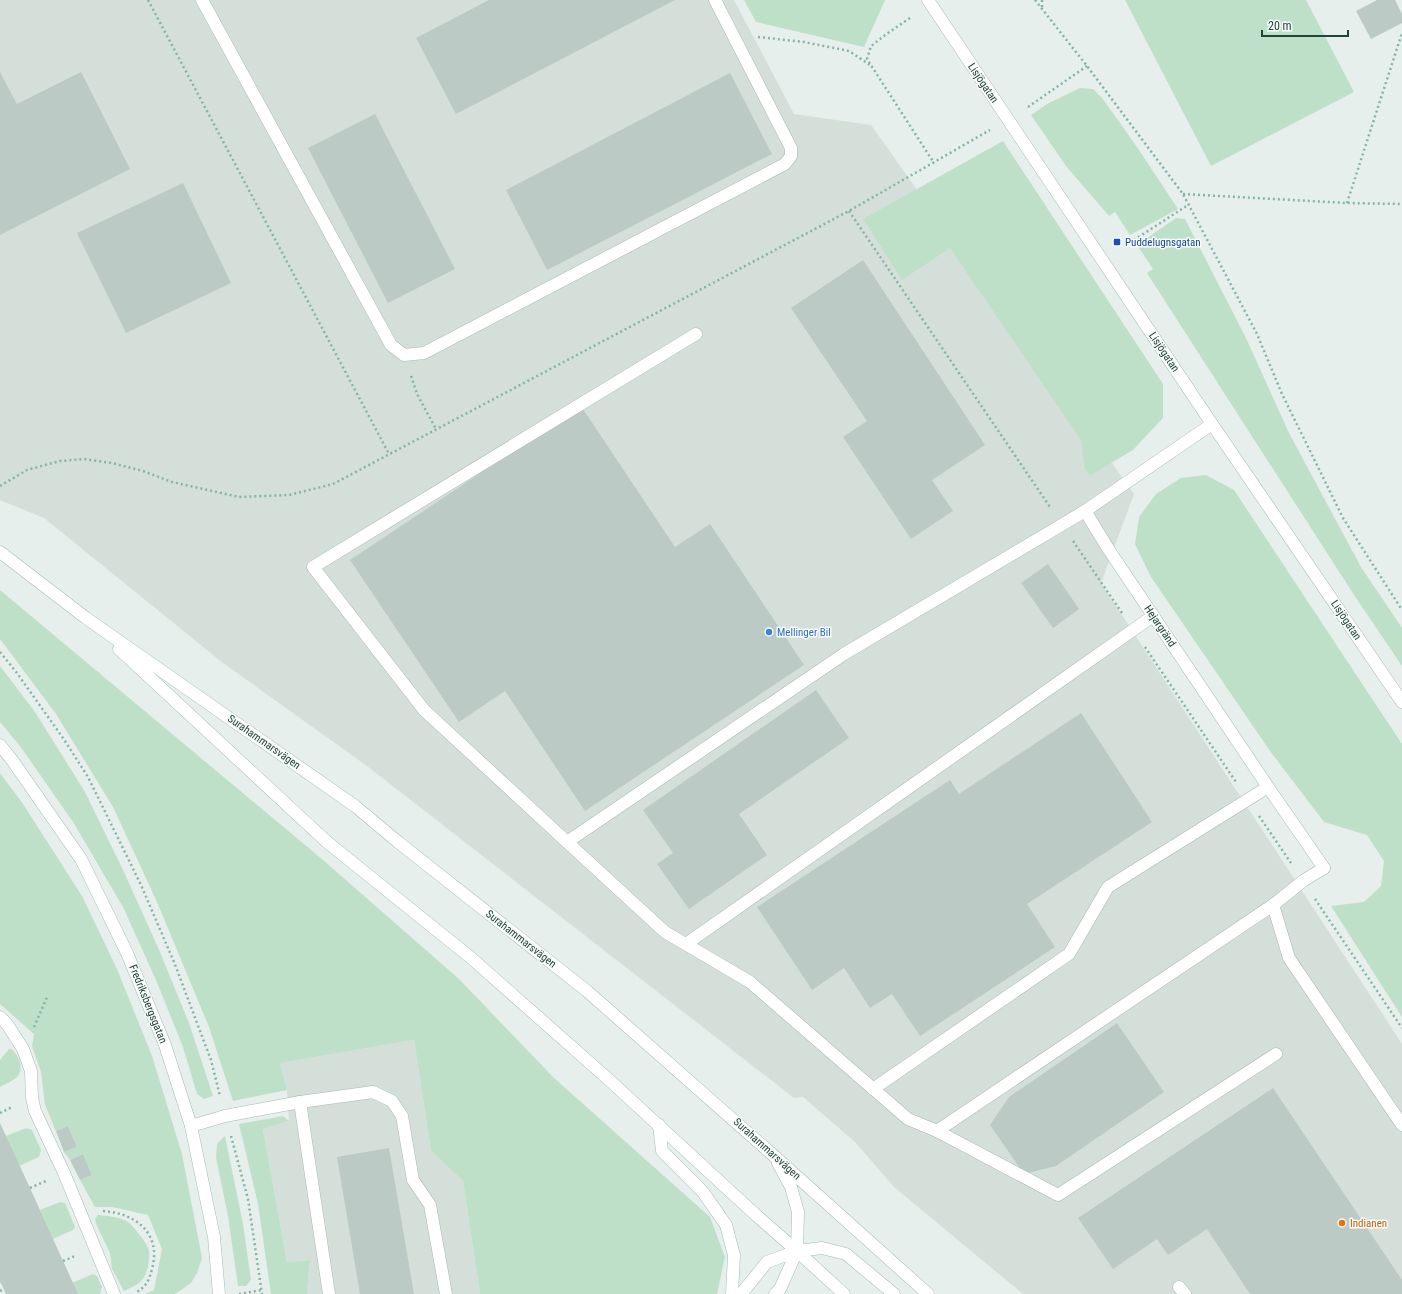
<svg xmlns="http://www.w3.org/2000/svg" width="1402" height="1294" font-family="'Roboto Condensed',sans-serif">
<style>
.built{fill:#d4dfda}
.green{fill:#bfe0c8}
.building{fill:#bbcac4}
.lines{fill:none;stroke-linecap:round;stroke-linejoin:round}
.service-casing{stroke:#a8b8b2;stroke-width:13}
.minor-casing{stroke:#a8b8b2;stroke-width:13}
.tertiary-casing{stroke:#a8b8b2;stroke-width:13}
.secondary-casing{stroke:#a4bbb3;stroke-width:13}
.path{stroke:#86b3a5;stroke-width:2.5;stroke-dasharray:2 3;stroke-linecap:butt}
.service{stroke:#fff;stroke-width:12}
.minor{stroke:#fff;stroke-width:12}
.tertiary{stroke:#fff;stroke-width:12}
.secondary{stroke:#fff;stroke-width:12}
.transit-dot{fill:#1a4fb4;stroke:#f7fbf9;stroke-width:1.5}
.shop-dot{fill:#3f7fe0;stroke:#f7fbf9;stroke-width:1.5}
.food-dot{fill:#e8710a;stroke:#f7fbf9;stroke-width:1.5}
.labels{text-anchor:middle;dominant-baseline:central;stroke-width:3;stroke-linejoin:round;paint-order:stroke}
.street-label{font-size:11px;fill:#24423a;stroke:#f7fbf9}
.transit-label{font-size:11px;fill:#164399;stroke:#f7fbf9;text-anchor:start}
.shop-label{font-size:11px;fill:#366cbe;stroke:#f7fbf9;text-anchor:start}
.food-label{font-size:11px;fill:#c56008;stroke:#f7fbf9;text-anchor:start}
</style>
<rect width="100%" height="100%" fill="#e6efeb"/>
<g class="built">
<polygon points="0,0 734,0 794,114 871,125 1134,494 1101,583 1402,1044 1402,1294 1023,1294 894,1187 855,1142 803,1097 794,1098 367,766 223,663 44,518 0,500"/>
<polygon points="414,1040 431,1151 463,1181 480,1294 307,1294 310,1260 287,1262 263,1129 289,1121 287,1090 280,1063"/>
</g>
<g class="green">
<polygon points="744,0 885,0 864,47 756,22"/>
<polygon points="1125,0 1306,0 1354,92 1211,166"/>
<polygon points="1080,88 1093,89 1103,99 1139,150 1178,209 1130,235 1115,212 1109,216 1066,166 1031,115 1047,104"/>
<polygon points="1003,141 1163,384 1163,418 1133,450 1091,475 1085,470 1081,440 950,248 902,280 863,219"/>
<polygon points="1176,218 1185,219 1246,338 1289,433 1361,567 1402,628 1402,666 1356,598 1147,273 1153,269 1137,245"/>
<polygon points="1206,475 1234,490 1402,744 1402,1017 1331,906 1364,902 1381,886 1384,861 1367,835 1324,822 1270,751 1151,577 1135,544 1139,517 1156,494 1181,478"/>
<polygon points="0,590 323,860 459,979 554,1078 710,1217 725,1257 717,1294 480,1294 463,1181 431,1151 414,1040 280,1063 287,1090 233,1101 209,1027 157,902 113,807 56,714 0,639"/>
<polygon points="0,666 35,712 85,792 124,872 160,952 189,1023 213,1096 204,1099 197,1094 183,1047 156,980 123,907 73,822 20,746 0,722"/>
<polygon points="0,773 23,804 82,896 117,969 152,1056 182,1154 202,1258 197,1273 191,1283 178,1292 174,1294 145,1294 154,1290 162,1249 148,1215 112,1207 95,1207 80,1180 92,1175 83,1154 70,1160 64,1152 77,1147 68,1126 56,1131 45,1105 41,1072 32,1046 34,1034 0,1004"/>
<path d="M9,1049h2c8,6 14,20 6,28 -4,4 -12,7 -17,10v-27z"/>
<polygon points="283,1116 289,1121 263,1129 287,1262 310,1260 307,1294 271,1294 258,1204 239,1124"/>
<polygon points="26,1128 32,1130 41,1150 39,1157 19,1166 6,1136"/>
<polygon points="225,1136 243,1224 251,1280 246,1286 238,1286 228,1216 216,1158 217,1144"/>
<polygon points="60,1202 65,1203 75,1227 73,1230 53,1239 40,1210"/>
<path d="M98,1215c10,1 22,2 30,7 6,5 19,21 21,28 1,10 -1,25 -9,32 -4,4 -11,6 -16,9l-12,-22 -2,-16 -13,-27 -2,-7z"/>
<polygon points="93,1274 97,1276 102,1287 100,1294 78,1294 72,1283"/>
</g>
<g class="building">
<polygon points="489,0 675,0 456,114 416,38"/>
<polygon points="1377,0 1395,0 1402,14 1402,23 1371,39 1356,11"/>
<polygon points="0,72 17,104 81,72 130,169 0,235"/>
<polygon points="730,73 772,154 547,270 506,190"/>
<polygon points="375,114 455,269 388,303 308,148"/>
<polygon points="183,183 231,283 126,333 77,233"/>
<polygon points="863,260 985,445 932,480 953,511 911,539 843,437 867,421 791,308"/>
<polygon points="581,406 675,547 710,524 804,665 585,811 505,691 459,722 350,560"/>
<polygon points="1048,564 1079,609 1053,628 1021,583"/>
<polygon points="816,690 849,738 739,814 767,855 689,909 657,864 673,853 643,810"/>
<polygon points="1081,713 1152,822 1027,904 1055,947 920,1036 892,994 870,1008 844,968 812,990 757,907 950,780 959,794"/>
<polygon points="1117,1023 1164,1092 1056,1166 1024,1174 990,1125 1009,1097"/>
<polygon points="1273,1088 1402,1280 1402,1294 1250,1294 1207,1229 1168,1255 1157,1239 1113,1269 1078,1218"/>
<polygon points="0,1123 30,1188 78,1294 6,1294 2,1285 0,1282"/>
<polygon points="68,1126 77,1147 64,1152 56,1131"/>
<polygon points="389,1148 414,1294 360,1294 337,1157"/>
<polygon points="83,1154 92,1175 80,1180 70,1160"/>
</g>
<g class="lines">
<defs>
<g id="service">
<polyline points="202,0 391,345 404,355 424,353 785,164 791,156 791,148 715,0"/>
<polyline points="696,334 313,567 424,710 567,842 844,654 1085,511"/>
<polyline points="567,842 665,932 750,982 908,1119 937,1131 1273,905"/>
<polyline points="1324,868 1303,881 1273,905 1289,958 1402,1125"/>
<polyline points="686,944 1153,616"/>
<polyline points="0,1017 7,1024 23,1049 31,1071 32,1098 35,1111 64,1173 114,1294"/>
<polyline points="873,1089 1069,954 1108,887 1268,787"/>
<polyline points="300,1102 329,1294"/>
<polyline points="191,1126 225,1116 300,1102 373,1092 392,1101 402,1116 413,1180 430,1205 446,1294"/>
<polyline points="937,1131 1058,1195 1276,1054"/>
<polyline points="1179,1287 1185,1294"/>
</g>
<g id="minor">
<polyline points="1212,424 1085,511 1109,550 1268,787 1324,868"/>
<polyline points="0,745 12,760 81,859 127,953 165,1045 191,1126 214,1237 219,1294"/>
</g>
<polyline id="tertiary" points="928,0 1212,424 1402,702"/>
<g id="secondary">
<polyline points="0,552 86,618 355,806 398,842 587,991 773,1155 928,1294"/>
<polyline points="119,649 327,842 470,957 607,1078 757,1216 797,1251 844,1294"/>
<polyline points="659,1125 662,1151 703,1192 726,1225 734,1255 732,1294"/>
<polyline points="741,1294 767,1262 797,1251 822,1248 846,1254 894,1294"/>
<polyline points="775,1294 780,1289 797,1251 798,1212 791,1187 778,1163"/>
</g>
</defs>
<use href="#service" class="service-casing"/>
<use href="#minor" class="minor-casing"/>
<use href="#tertiary" class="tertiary-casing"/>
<use href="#secondary" class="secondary-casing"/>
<g class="path">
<polyline points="148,0 389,454"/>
<polyline points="1035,0 1087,66 1183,194 1257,334 1282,394 1343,518 1402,610"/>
<polyline points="1042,0 1042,8"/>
<polyline points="910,18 888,33 871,46 867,59 934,163"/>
<polyline points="758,37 804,42 849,51 870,65"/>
<polyline points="1028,107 1087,66"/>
<polyline points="1183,194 1347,203 1402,204"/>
<polyline points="1347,203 1402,33"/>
<polyline points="849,211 1050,507"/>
<polyline points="1134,240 1188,205"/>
<polyline points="411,376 417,394 436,429"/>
<polyline points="0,486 27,470 60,461 84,459 112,463 143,471 172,482 239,497 289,495 333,484 849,211 990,130"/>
<polyline points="1073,541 1122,613"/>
<polyline points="1145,647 1236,782"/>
<polyline points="0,652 17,673 65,741 88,777 141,885 174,962 211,1060 220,1096"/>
<polyline points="1259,816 1291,863"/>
<polyline points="1315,899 1402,1028"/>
<polyline points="34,1027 48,995"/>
<polyline points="0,1113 12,1107"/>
<polyline points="231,1136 248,1199 262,1294"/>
<polyline points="30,1188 46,1181"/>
<path d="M103,1211c32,2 59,22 49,58 -3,12 -6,18 -17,24"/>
<polyline points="63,1261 75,1256"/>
<polyline points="0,1291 4,1289"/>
<polyline points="239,1294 262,1290"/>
</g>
<use href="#service" class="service"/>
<use href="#minor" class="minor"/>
<use href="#tertiary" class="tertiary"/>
<use href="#secondary" class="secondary"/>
</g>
<rect class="transit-dot" x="1113" y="238" width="8" height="8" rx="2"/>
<circle class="shop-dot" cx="769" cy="632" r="4"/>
<circle class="food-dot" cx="1342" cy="1223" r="4"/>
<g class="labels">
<g class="street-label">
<text transform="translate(983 83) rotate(56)">Lisjögatan</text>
<text transform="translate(1164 352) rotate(56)">Lisjögatan</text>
<text transform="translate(1346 620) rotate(56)">Lisjögatan</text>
<text transform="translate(1160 626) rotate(56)">Hejargränd</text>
<text transform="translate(264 742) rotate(35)">Surahammarsvägen</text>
<text transform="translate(521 939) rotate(38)">Surahammarsvägen</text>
<text transform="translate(148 1004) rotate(68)">Fredriksbergsgatan</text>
<text transform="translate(767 1149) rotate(42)">Surahammarsvägen</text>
</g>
<g class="transit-label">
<text x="1125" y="242">Puddelugnsgatan</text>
</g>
<g class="shop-label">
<text x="777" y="632">Mellinger Bil</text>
</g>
<g class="food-label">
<text x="1350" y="1223">Indianen</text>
</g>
</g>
<path d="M1262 30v6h86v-6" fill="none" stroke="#24423a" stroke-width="2"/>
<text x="1268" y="30" font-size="12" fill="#24423a" stroke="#f7fbf9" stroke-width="3" paint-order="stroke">20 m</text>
</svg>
